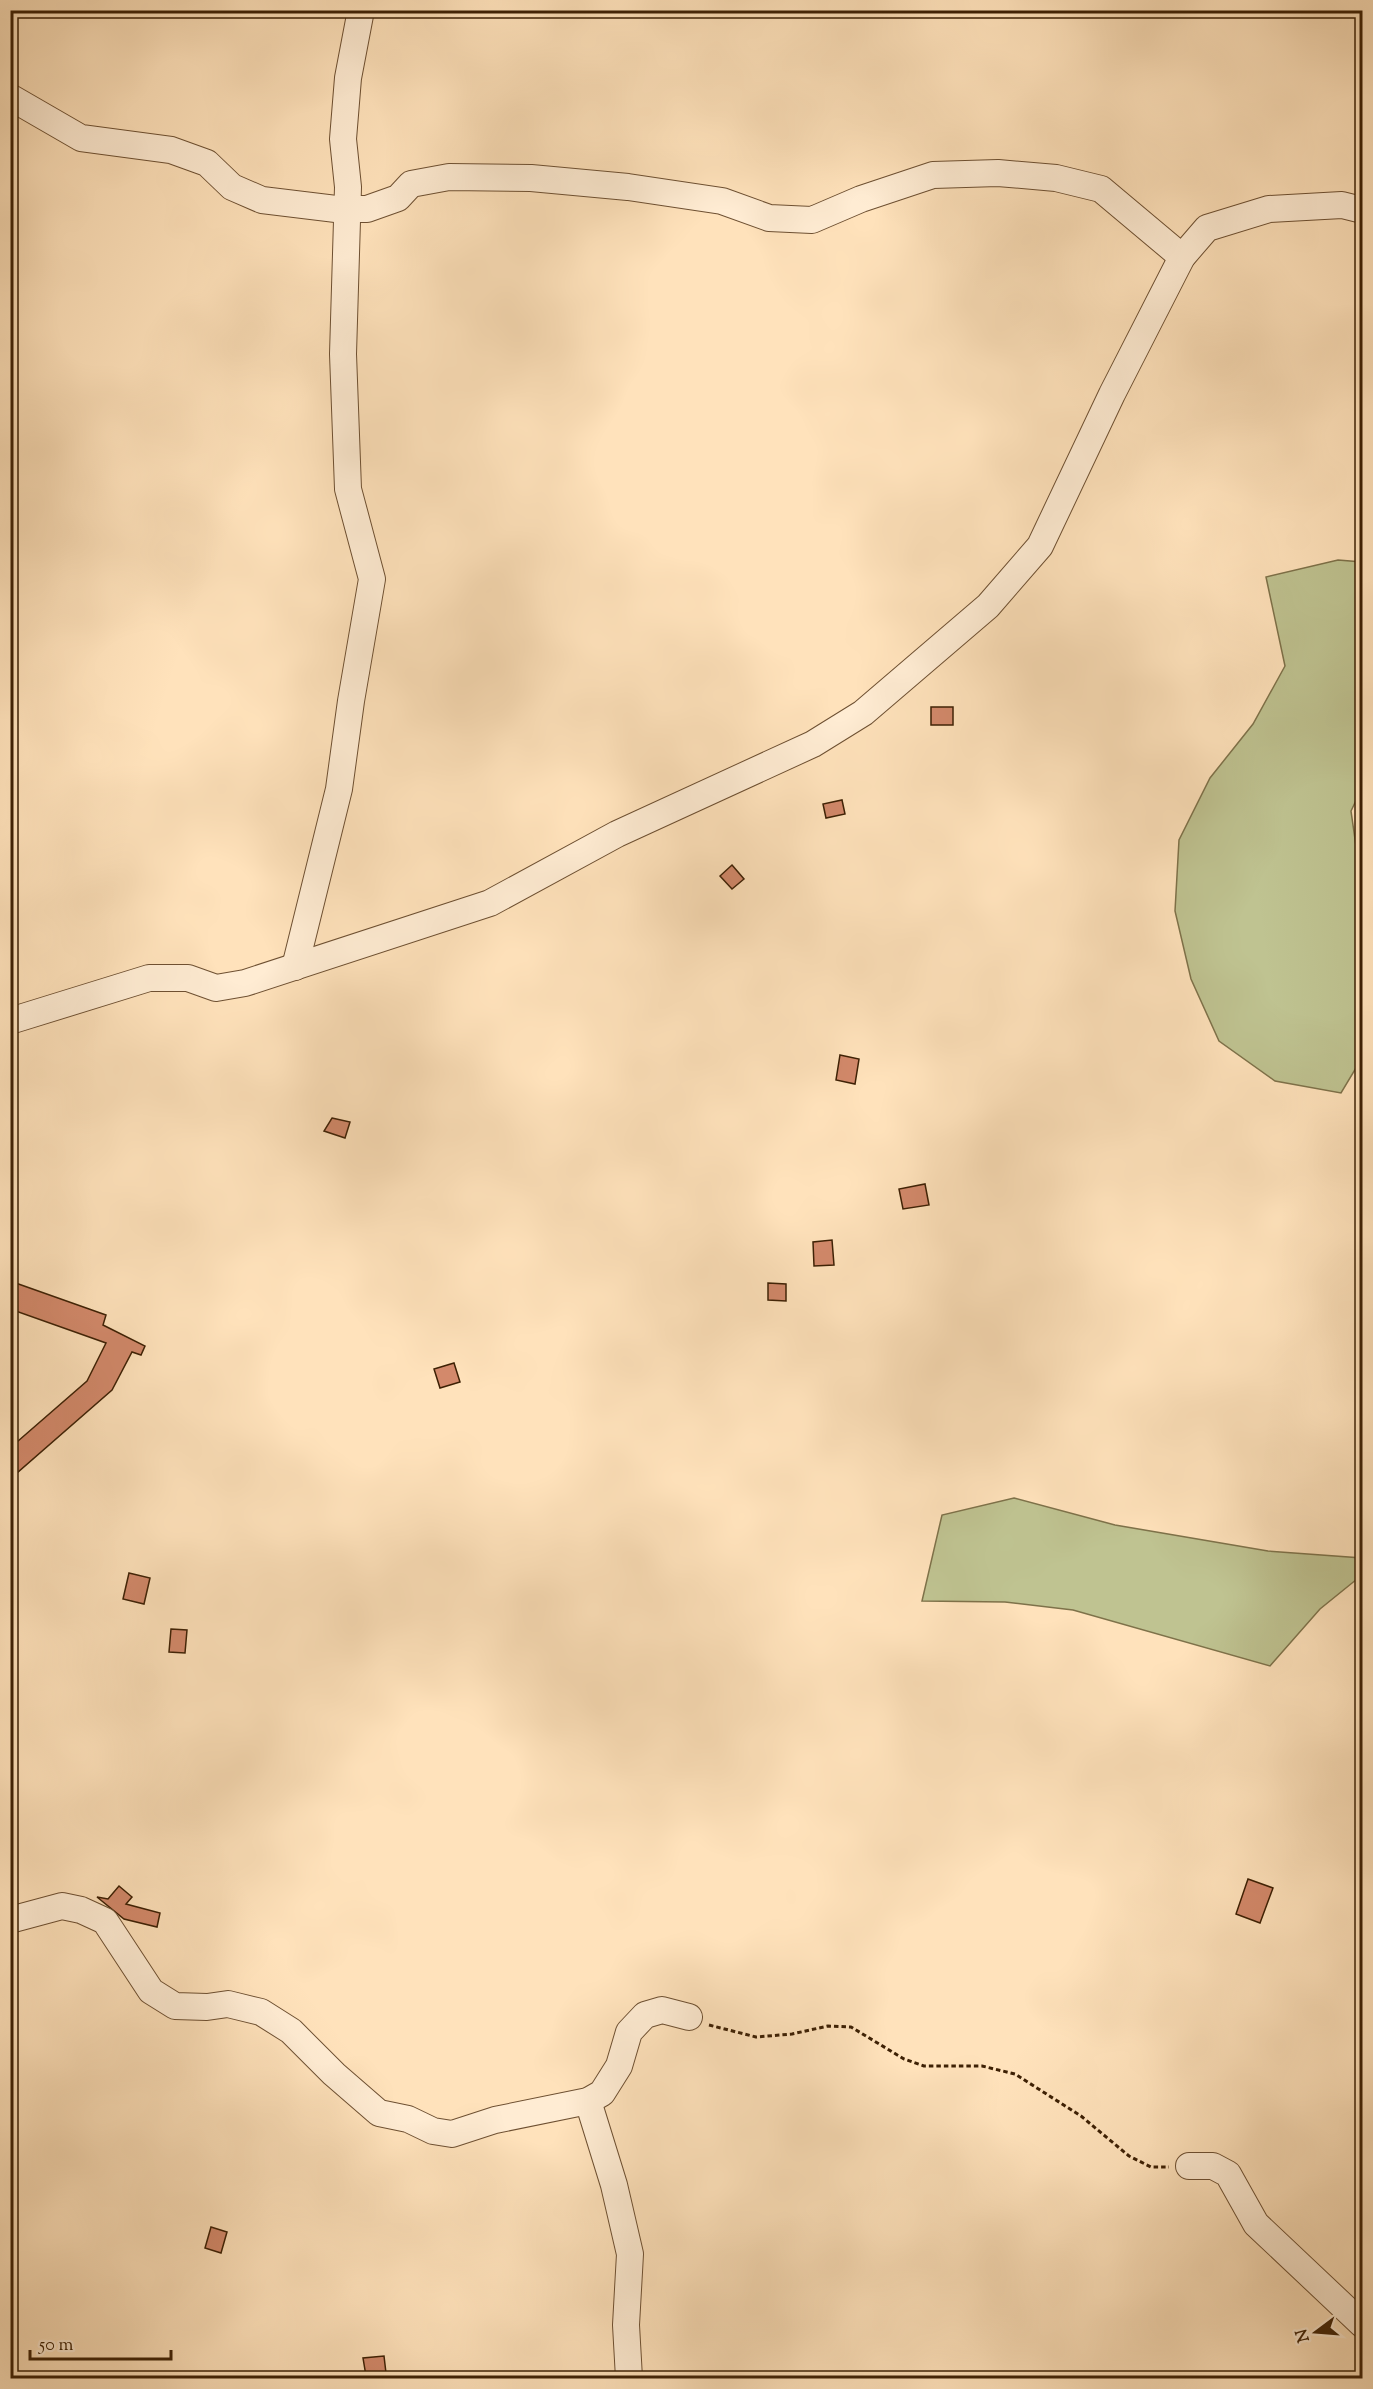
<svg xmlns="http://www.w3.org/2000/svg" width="1373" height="2389" font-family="'Sorts Mill Goudy',serif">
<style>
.green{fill:#bfc391;stroke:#7e724a;stroke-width:1.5}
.building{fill:#d3896b;stroke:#3d2004;stroke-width:1.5}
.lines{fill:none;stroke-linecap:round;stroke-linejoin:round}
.minor-casing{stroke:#6e5032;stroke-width:28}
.path{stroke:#3d2004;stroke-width:3;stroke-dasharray:4.5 3;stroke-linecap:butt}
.minor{stroke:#ffecd3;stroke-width:26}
</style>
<rect width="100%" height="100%" fill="#ffe2bb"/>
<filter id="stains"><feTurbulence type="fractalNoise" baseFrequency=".00333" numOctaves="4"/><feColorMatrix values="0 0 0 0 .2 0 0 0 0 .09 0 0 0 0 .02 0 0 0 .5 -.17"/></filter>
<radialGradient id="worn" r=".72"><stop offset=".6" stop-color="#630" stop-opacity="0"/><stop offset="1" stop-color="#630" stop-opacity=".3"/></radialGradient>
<g class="green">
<polygon points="1338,560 1362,562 1362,788 1351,811 1362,888 1362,1058 1341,1093 1275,1081 1219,1041 1191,979 1175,911 1179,840 1210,778 1253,724 1285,666 1266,577"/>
<polygon points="1014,1498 1115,1525 1268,1551 1362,1558 1362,1575 1320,1609 1270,1666 1073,1610 1005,1602 922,1601 942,1515"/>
</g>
<g class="building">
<rect x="931" y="707" width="22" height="18"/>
<polygon points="842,800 845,814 826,818 823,804"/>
<polygon points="732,865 744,879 732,889 720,876"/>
<polygon points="840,1055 859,1059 855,1084 836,1080"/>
<polygon points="332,1118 350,1122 345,1138 324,1131"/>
<polygon points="925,1184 929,1205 903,1209 899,1189"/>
<polygon points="832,1240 834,1265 814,1266 813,1242"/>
<polygon points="10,1281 106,1315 103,1325 145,1346 141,1355 132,1352 112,1390 10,1479 10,1448 87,1381 106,1343 10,1309"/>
<polygon points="768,1283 786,1284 786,1301 768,1300"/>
<polygon points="454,1363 460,1382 440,1388 434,1369"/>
<polygon points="129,1573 150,1578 144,1604 123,1599"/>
<polygon points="171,1629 187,1630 185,1653 169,1652"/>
<polygon points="1248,1879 1273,1888 1260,1923 1236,1914"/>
<polygon points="119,1886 132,1897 126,1904 160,1913 157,1927 124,1919 97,1897 108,1899"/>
<polygon points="211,2227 227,2232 221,2253 205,2248"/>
<polygon points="384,2356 386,2373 366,2376 363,2358"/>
</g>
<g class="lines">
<defs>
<g id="minor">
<polyline points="10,97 81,138 171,150 207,163 232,187 262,200 336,209 367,209 398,198 411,184 449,177 531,178 628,187 722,201 769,218 812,220 861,199 933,175 998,173 1056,178 1101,189 1182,257"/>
<polyline points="295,967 339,789 351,701 372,579 348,489 343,354 348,187 343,139 348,78 361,10"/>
<polyline points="10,1021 149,978 188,978 216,988 245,983 490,903 617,834 813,744 863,713 988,606 1040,546 1112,394 1182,257 1207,228 1269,209 1342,205 1362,210"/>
<polyline points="10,1920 62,1906 81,1910 105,1921 151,1991 175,2006 207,2007 228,2004 261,2012 291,2031 334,2074 379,2113 408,2119 433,2131 452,2134 495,2120 588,2101 602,2093 619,2066 629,2032 645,2015 662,2010 689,2017"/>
<polyline points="588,2101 614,2185 630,2254 626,2325 629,2378"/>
<polyline points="1189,2166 1213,2166 1228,2174 1256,2224 1362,2324"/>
</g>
</defs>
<use href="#minor" class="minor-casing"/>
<polyline class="path" points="709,2025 756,2037 792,2034 828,2026 851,2027 904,2059 924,2066 982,2066 1015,2074 1081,2116 1129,2156 1151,2167 1169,2167"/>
<use href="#minor" class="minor"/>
</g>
<rect width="1373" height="2389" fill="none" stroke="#ffe2bb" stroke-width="36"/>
<rect x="12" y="12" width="1349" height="2365" fill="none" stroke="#3d2004" stroke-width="3"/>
<rect x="18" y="18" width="1337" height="2353" fill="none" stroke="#3d2004" stroke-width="1.5"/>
<g transform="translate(1316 2332) rotate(254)" stroke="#ffecd3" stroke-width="4.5" paint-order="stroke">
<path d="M0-4.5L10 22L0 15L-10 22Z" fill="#3d2004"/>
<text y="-9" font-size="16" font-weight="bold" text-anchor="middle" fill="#3d2004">N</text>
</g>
<path d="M30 2350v9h141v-9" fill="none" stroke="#3d2004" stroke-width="3"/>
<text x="39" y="2350" font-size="18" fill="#3d2004" stroke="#ffecd3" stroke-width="4.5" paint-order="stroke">50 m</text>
<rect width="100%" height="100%" filter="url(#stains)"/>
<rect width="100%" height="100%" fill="url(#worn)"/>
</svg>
